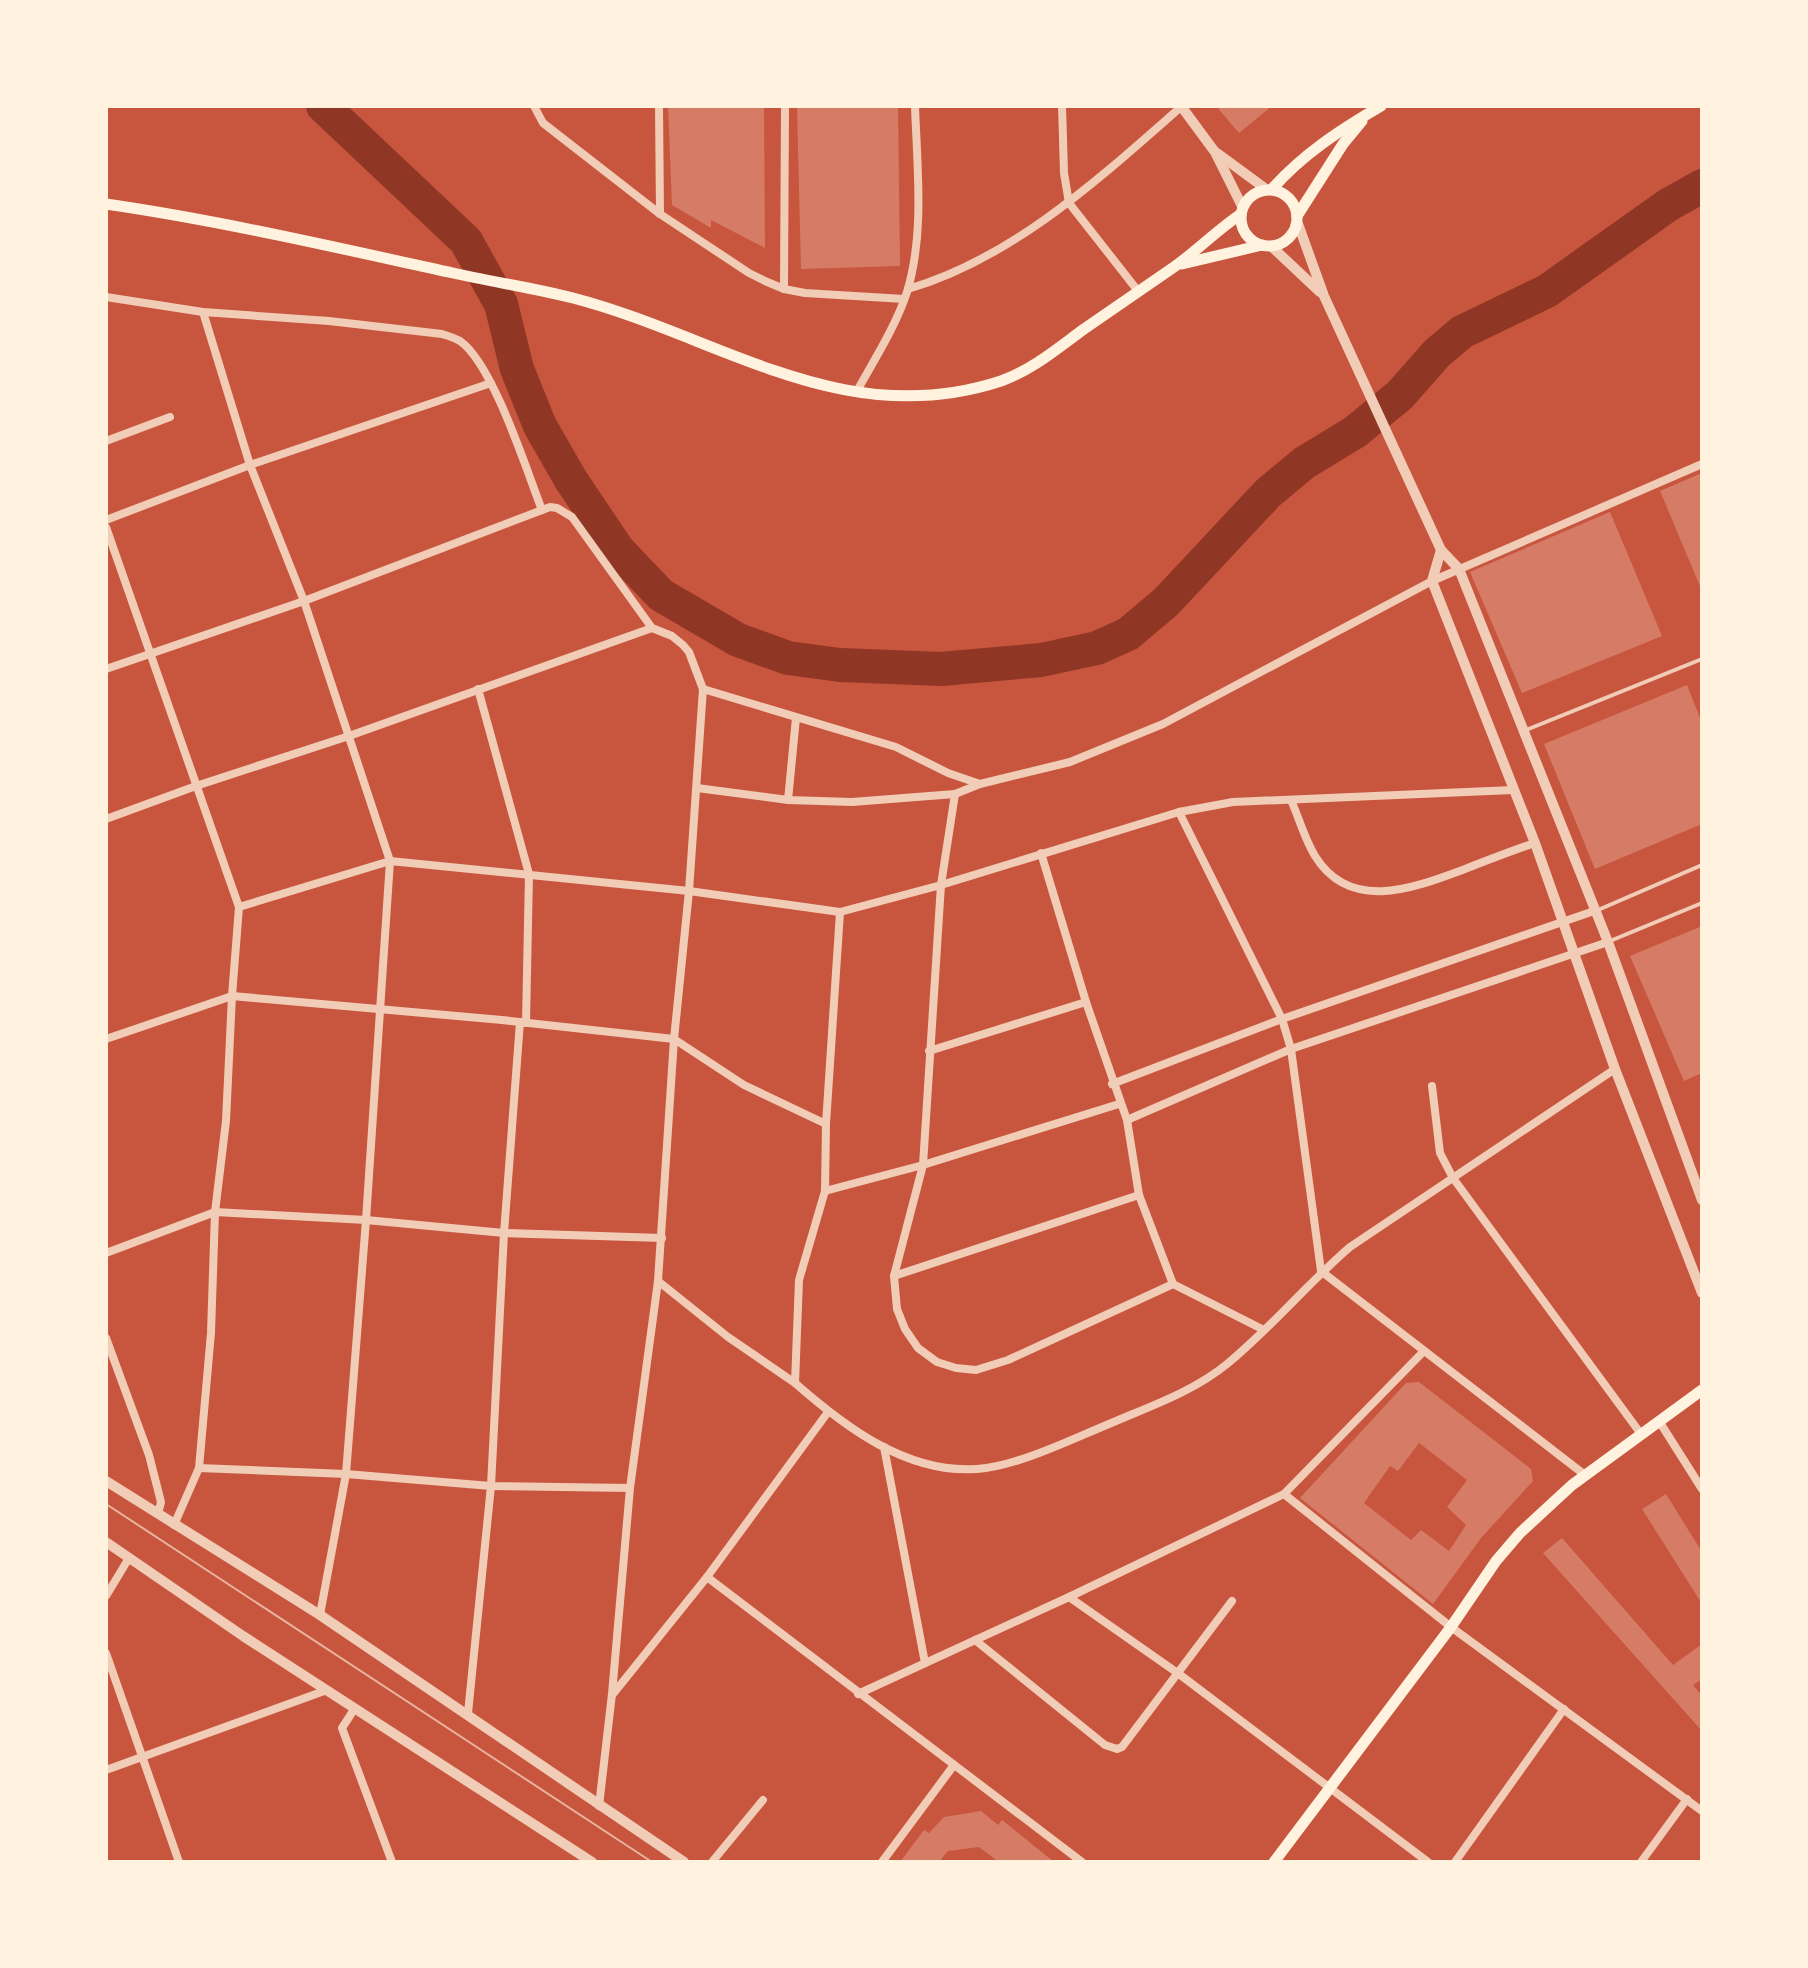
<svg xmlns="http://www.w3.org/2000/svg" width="1808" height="1968" font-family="Lora,serif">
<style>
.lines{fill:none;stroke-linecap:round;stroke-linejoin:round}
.river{stroke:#8f3625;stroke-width:34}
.building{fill:#d67c66;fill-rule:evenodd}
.service{stroke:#f1ccb7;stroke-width:4}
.minor{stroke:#f1ccb7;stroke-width:8}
.tertiary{stroke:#f1ccb7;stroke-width:10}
.secondary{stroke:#fff3e0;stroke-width:11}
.tram{stroke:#e9b49f;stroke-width:2}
</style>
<rect width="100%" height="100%" fill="#c8553d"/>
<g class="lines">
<polyline class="river" points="323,106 466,241 501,304 517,369 540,426 571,480 618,550 661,595 738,640 788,658 840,665 941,669 1041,660 1097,648 1128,634 1166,602 1268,493 1304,463 1355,432 1400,395 1437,353 1462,332 1547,291 1668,205 1702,186"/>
</g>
<g class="building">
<polygon points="668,106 764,106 765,248 711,220 711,228 672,205"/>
<polygon points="797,106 898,106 900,266 801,269"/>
<polygon points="1216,106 1272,106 1239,133"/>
<polygon points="1702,473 1702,591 1660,491"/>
<polygon points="1610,512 1662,636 1522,693 1470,572"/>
<polygon points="1687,685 1702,723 1702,824 1595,869 1544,744"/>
<polygon points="1702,926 1702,1073 1684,1081 1630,956"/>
<path d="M1419,1382l112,87 2,12 -52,57 -48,66 -133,-106 106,-115zM1419,1443l48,37 -20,27 19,18 -17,26 -28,-21 -10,10 -47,-37 26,-37 8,5z"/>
<polygon points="1666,1494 1702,1552 1702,1604 1642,1509"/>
<polygon points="1562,1538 1673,1665 1702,1644 1702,1679 1693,1685 1702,1696 1702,1731 1543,1553"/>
<polygon points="981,1811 998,1825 1002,1820 1054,1862 999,1862 979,1847 948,1851 939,1862 900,1862 924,1830 929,1833 944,1817"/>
</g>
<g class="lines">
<g class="service">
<polyline points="1526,730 1702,659"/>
<polyline points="1598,910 1702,865"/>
<polyline points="1610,941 1702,903"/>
</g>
<g class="minor">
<polyline points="534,106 543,123 660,214 749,273 765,281 784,289 805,293 904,299"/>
<polyline points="659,106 660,214"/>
<polyline points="1062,106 1064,173 1069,203 1138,291"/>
<polyline points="784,289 785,106"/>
<path d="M908,289c106,-31 193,-112 274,-183"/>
<path d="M106,297l97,15 126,9 113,13c6,2 13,4 18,7 33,23 66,128 82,169"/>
<polyline points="203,312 250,465 304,601 390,861 366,1220 346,1474 320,1615"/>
<path d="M857,391c17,-31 39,-65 50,-99 18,-59 10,-126 8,-186"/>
<polyline points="106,441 170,417"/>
<polyline points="106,520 250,465 491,383"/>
<polyline points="106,527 239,907 232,996 226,1121 215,1212 211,1333 199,1468 174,1525"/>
<polyline points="106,669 304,601 550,507 557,508 572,517 652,628 672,636 683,645 689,652 703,689 689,891 674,1039 658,1281 630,1488 612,1694 599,1806"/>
<polyline points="478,689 529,874 526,1023"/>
<polyline points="703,689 896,747 948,773 980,784"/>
<polyline points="697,788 788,800 852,802 955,794 980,784 1070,762 1163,724 1432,581 1702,464"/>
<polyline points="955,794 941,885 923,1165 894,1276 897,1309 905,1329 918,1348 937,1362 956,1368 976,1370 1008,1360 1173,1284"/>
<polyline points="788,800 796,718"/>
<path d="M1291,800c8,18 14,40 24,56 36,58 101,31 150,13 23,-9 46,-18 70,-26"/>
<polyline points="1179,812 1282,1019 1291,1049 1321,1271 1585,1475"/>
<polyline points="106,819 196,786 349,736 652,628"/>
<polyline points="1041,853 1086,1002 1127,1120 1139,1195 1173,1284 1264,1330"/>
<polyline points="239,907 390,861 689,891 840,912 941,885 1179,812 1233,802 1513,790"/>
<path d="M840,912l-14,212 -1,67 -26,89 -4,103c50,44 112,91 182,86 41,-3 93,-29 132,-45 39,-17 84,-32 118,-60 44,-36 80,-80 123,-117l265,-178"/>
<polyline points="106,1039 232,996 502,1020 674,1039 744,1085 826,1124"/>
<polyline points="929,1051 1086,1002"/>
<polyline points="1112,1084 1282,1019 1594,911"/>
<polyline points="1432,1086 1440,1153 1453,1178 1641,1434"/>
<polyline points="1127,1120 1291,1049 1608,942"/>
<polyline points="825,1191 923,1165 1119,1104"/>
<polyline points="106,1253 215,1212 366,1220 504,1233 662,1238"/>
<polyline points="894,1276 1139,1195"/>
<polyline points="658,1281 728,1337 795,1383"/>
<polyline points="106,1338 149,1455 161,1502 158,1514"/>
<polyline points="1659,1421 1702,1489"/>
<polyline points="884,1447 925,1663"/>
<polyline points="199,1468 346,1474 491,1486 630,1488"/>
<polyline points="1284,1494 1451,1627 1702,1811"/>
<polyline points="707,1577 1082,1862"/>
<polyline points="106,1596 129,1558"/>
<polyline points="1069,1597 1179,1674 1428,1862"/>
<polyline points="975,1640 1105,1745 1117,1749 1122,1747 1232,1601"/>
<polyline points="106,1653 179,1862"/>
<polyline points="613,1694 707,1577 828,1412"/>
<polyline points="858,1694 1069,1597 1284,1494 1423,1352"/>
<polyline points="355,1708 342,1728 392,1862"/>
<polyline points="468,1713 491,1486 504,1233 520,1022"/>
<polyline points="106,1770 327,1690"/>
<polyline points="712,1862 763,1800"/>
<polyline points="882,1862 954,1765"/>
<polyline points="1455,1862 1564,1709"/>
<polyline points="1641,1862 1687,1799"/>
</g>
<g class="tertiary">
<polyline points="1181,106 1215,152 1243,208"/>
<polyline points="1217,153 1266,189"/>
<polyline points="1297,221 1324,296 1441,550 1459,569 1608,942 1702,1200"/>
<polyline points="1271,246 1320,292"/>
<polyline points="1441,550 1432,581 1535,843 1615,1069 1702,1293"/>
<polyline points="106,1481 320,1615 684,1862"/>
<polyline points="106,1542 243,1636 592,1862"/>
</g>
<g class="secondary">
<path d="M1272,189c31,-35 68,-59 109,-83"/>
<circle cx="1269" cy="218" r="28"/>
<path d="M106,204c117,17 232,44 347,69 40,9 81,15 120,25 146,38 270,135 428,83 31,-11 57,-33 83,-52 30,-21 60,-41 90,-62 24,-17 43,-37 67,-53"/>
<polyline points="1297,216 1343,144 1362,121"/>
<polyline points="1182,264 1262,245"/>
<polyline points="1274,1862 1451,1627 1496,1561 1520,1533 1572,1485 1702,1390"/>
</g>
<polyline class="tram" points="106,1504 652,1862"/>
</g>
<rect width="1808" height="1968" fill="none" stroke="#fff3e0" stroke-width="216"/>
</svg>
